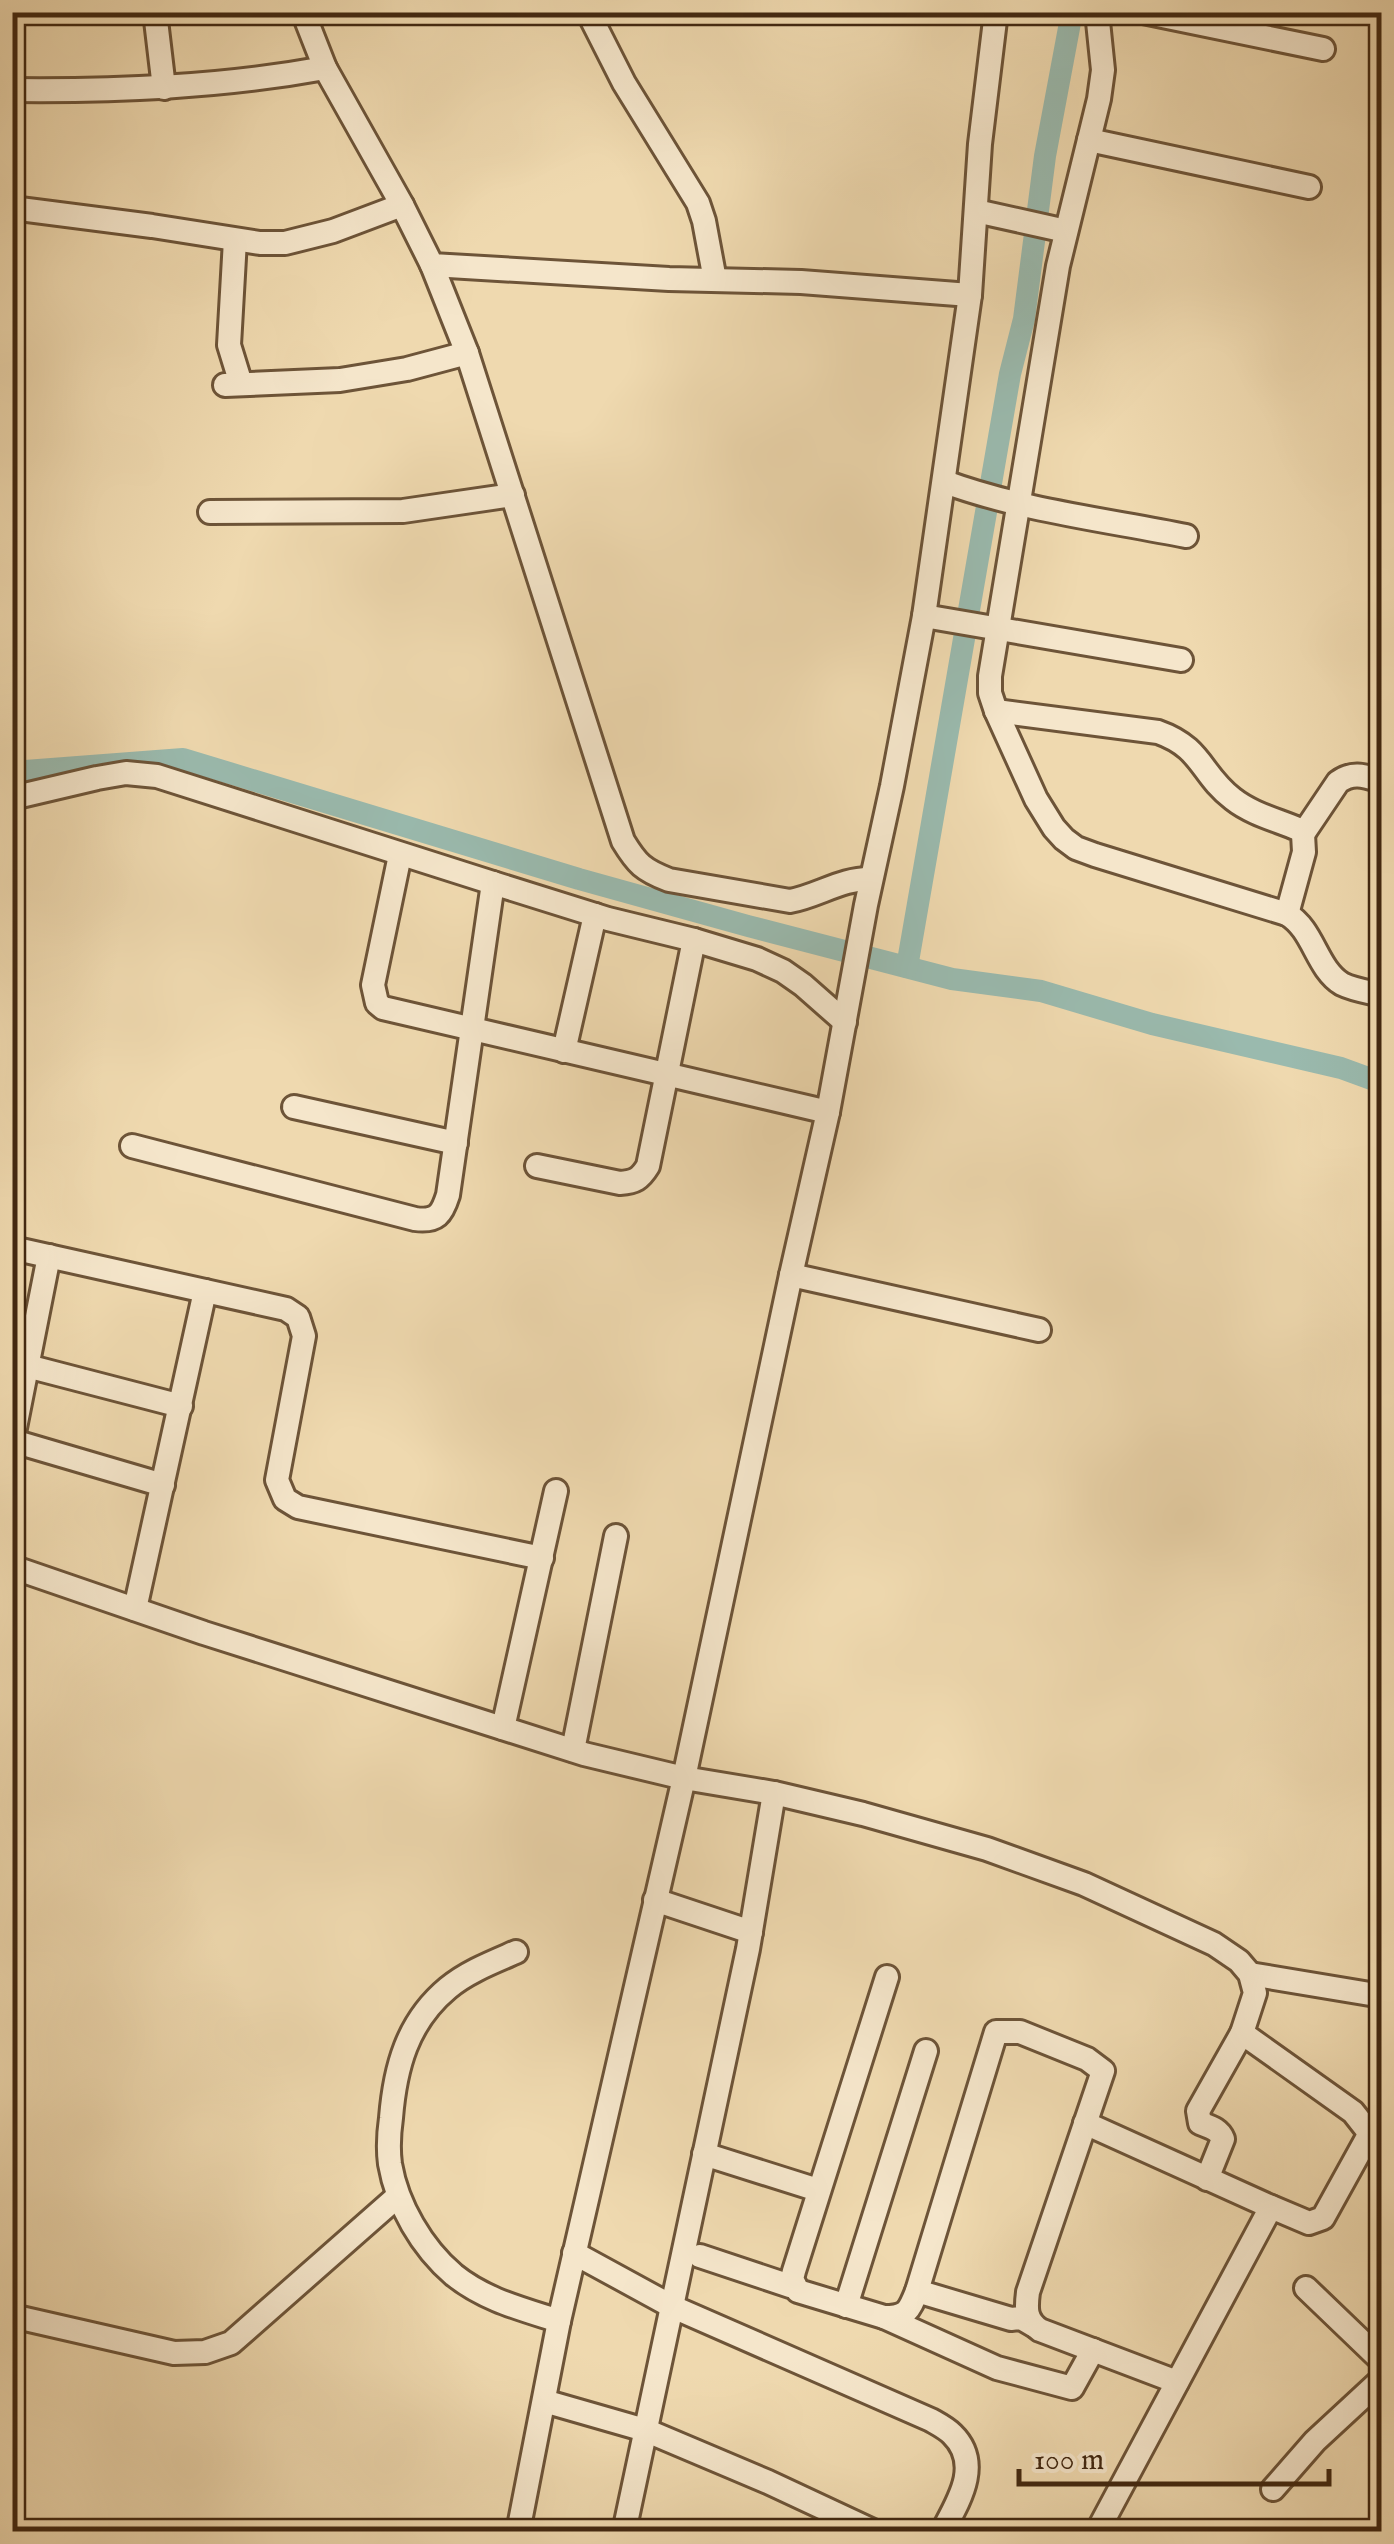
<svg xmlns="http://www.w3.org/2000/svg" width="1394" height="2544" font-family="'IM FELL English',serif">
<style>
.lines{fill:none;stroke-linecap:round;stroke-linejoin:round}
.canal{stroke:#9abaae;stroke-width:22}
.minor-casing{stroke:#6d5438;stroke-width:28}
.minor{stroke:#f5e6cb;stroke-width:22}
</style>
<rect width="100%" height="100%" fill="#efd9af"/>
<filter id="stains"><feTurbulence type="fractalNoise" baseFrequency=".002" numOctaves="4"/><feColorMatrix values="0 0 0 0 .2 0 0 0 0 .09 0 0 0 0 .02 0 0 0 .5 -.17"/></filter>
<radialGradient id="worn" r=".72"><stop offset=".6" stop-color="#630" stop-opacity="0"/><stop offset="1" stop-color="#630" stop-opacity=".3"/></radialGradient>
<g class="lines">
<g class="canal">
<polyline points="12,772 183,759 579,879 748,926 952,979 1041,991 1152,1024 1341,1068 1382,1083"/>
<polyline points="907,967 1010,374 1024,319 1045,156 1072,12"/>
</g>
<defs>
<g id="minor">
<polyline points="155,12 164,88"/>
<polyline points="303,12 325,68 402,205 432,265 669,279 801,282 970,295"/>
<polyline points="588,12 624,83 698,203 704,221 715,280"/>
<path d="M1097,12l6,58 -4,29 -41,167 -68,410v17l6,18 40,88 18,29 10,11 12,9 19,7 192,59c27,16 29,54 55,70 12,6 27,8 40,11"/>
<polyline points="1143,12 1323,49"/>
<path d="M12,90c106,1 209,-3 313,-22"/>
<polyline points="1089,140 1309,187"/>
<polyline points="12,208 152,226 260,243 285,243 333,231 402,205"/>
<polyline points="976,211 1066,231"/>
<polyline points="235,240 229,345 241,384"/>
<path d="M432,265l35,88 156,488c14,23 20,29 46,39l121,21c28,-5 52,-23 81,-22"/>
<polyline points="225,385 340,380 407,369 467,353"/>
<path d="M945,482c76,28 161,38 241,54"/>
<polyline points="210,512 403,511 513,495"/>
<polyline points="924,616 1181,660"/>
<path d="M996,711l162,21c45,16 42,42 75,67 19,15 44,21 65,30l5,5 1,18 -17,62"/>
<polyline points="12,798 97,778 126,773 157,776 493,883 608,919 694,940 757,959 783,971 803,985 845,1022"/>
<path d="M1303,834l35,-52c15,-11 27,-6 44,-1"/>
<polyline points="400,855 373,985 377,1003 383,1008 828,1112"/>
<polyline points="564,1051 595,915"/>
<polyline points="294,1107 456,1143"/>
<path d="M132,1146l283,73c22,3 27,-5 33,-24l45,-312"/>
<path d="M537,1166l83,17c15,-1 20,-4 28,-17l46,-226"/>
<polyline points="12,1248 286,1309 298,1317 304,1336 277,1480 285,1499 298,1507 542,1558"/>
<polyline points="791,1275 1039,1330"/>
<polyline points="27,1366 181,1406"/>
<polyline points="13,1441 163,1485"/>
<polyline points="12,1443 49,1256"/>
<polyline points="12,1567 204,1633 584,1754 684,1778 774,1793 863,1814 987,1849 1084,1884 1214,1944 1239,1961 1250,1974 1255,1993 1242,2033 1353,2112 1382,2149"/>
<polyline points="135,1609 205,1291"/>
<polyline points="503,1728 556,1491"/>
<polyline points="573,1750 616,1536"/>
<polyline points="655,1900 751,1932"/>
<path d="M516,1952c-23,10 -49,20 -68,36 -41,34 -53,80 -57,130 -2,14 -3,31 -1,46 7,41 32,84 64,111 31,25 68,34 105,46"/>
<polyline points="1250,1974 1382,1996"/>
<path d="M887,1977l-93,294 -2,8 6,12 86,26c23,0 25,-6 33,-26l79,-259h24l67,27 16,12 -75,221c-2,16 -3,28 12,38l137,52"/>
<polyline points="1085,2123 1271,2207"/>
<polyline points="704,2154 818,2190"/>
<path d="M1207,2179l16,-40c-4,-10 -13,-12 -23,-16l-2,-12 44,-78"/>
<path d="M574,2253l99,54 258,113c7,4 15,8 21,14 31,30 6,68 -10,98"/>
<polyline points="700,2256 790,2286 794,2286"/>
<polyline points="1306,2288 1382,2361"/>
<polyline points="917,2291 1011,2319 1021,2318 1033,2325"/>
<polyline points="846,2306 926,2051"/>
<polyline points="12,2316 174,2353 205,2352 231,2343 398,2196"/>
<polyline points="884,2317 997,2368 1072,2388 1093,2350"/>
<polyline points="544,2401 645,2430 768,2482 875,2532"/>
<polyline points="1273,2489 1315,2441 1382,2379"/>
<polyline points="518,2532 559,2321 684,1778 791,1275 828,1112 866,905 892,786 924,616 970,295 980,144 996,12"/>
<polyline points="624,2532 748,1949 774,1793"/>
<polyline points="1097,2532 1271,2207 1309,2223 1323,2218 1370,2133"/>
</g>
</defs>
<use href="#minor" class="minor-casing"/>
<use href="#minor" class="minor"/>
</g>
<rect width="1394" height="2544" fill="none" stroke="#efd9af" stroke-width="50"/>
<rect x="15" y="15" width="1364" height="2514" fill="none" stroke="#422811" stroke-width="5"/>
<rect x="25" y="25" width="1344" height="2494" fill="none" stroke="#422811" stroke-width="2.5"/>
<path d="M1019 2469v15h310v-15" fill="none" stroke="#422811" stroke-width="5"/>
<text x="1034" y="2469" font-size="30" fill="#422811" stroke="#f5e6cb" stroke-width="8" paint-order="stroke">100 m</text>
<rect width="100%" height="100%" filter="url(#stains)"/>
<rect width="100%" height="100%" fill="url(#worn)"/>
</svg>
